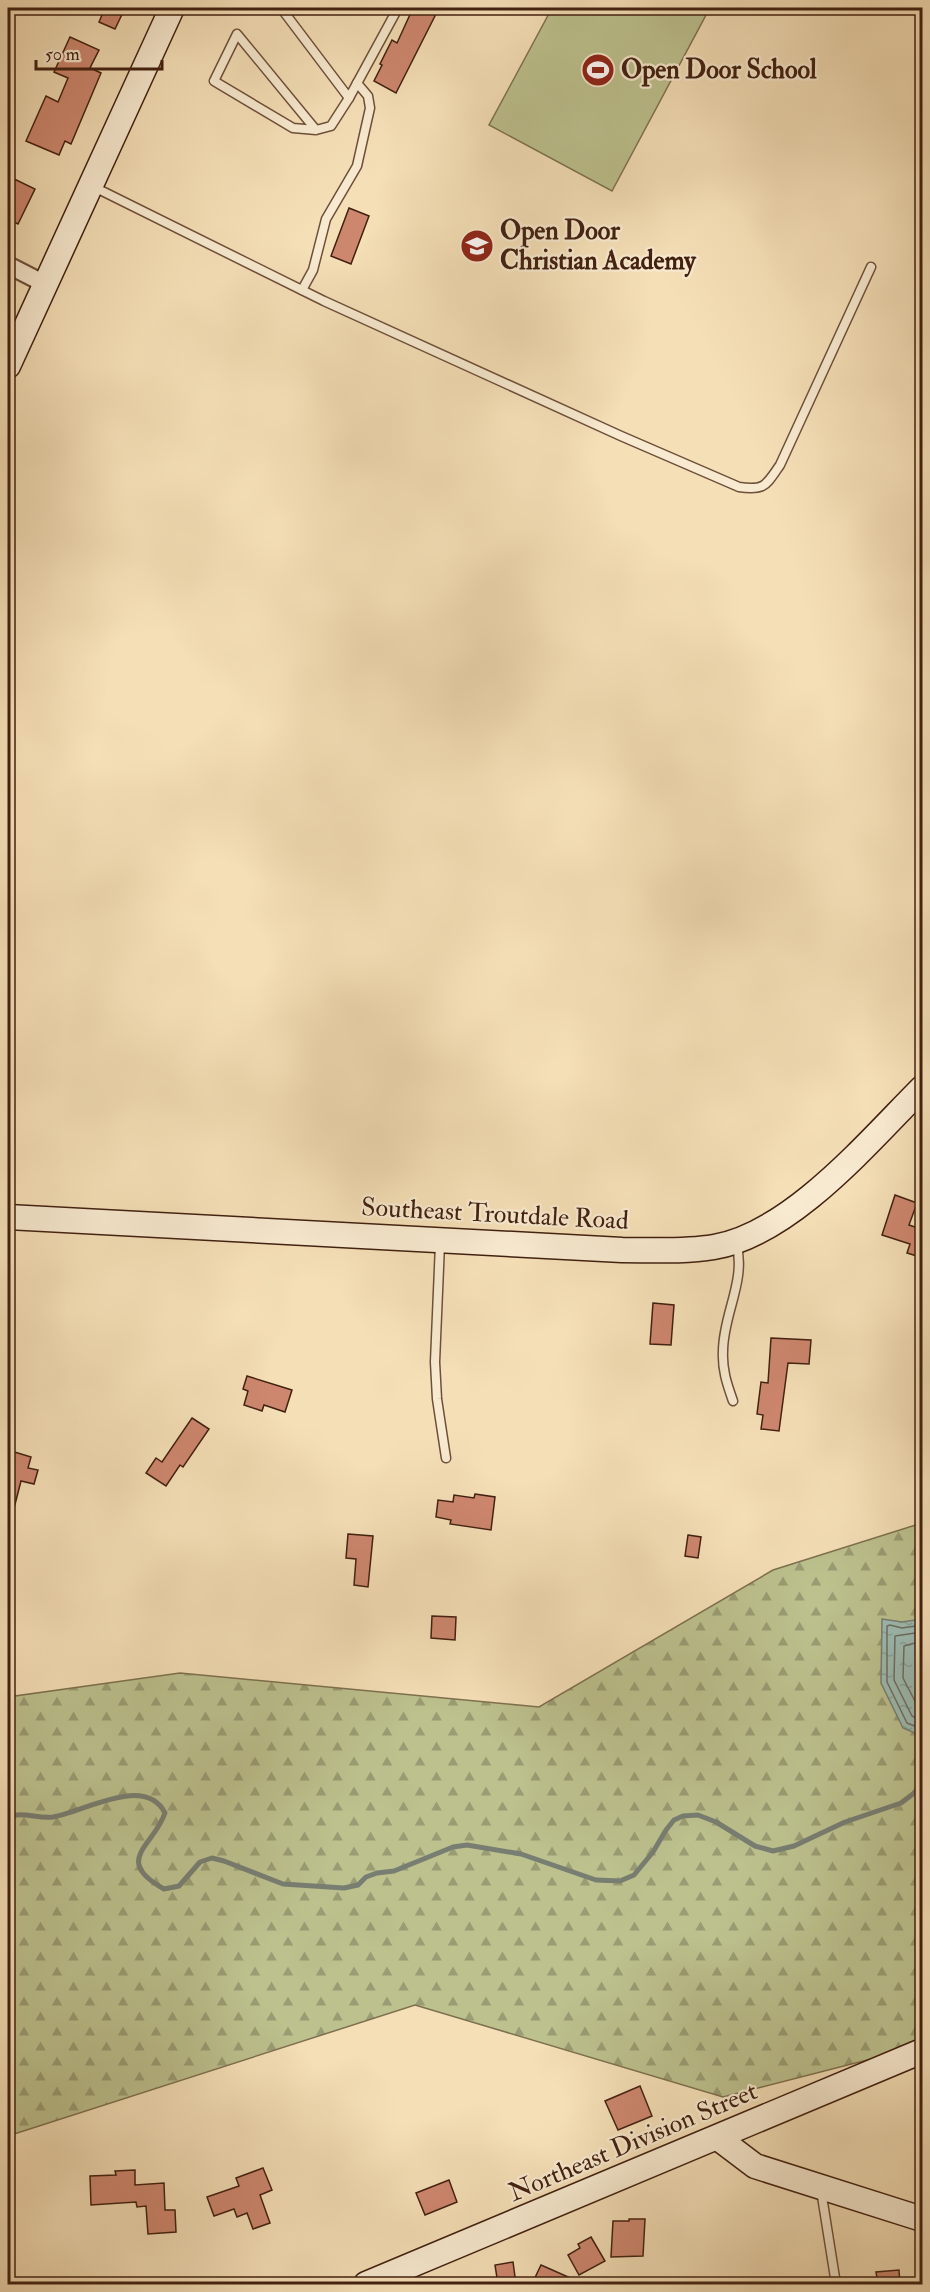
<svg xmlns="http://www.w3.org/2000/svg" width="930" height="2292" font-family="'IM FELL Double Pica',serif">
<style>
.grass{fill:#bcc18e;stroke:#7e704f;stroke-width:1.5}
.forest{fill:url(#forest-firs);stroke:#7e704f;stroke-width:1.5}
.water{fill:url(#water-ripples);stroke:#787e72;stroke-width:1.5}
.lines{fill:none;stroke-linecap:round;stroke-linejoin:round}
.shore{stroke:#6f6e62;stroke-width:1.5}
.stream{stroke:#787e72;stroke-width:5}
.building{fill:#ce876f;stroke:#412010;stroke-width:1.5}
.lane-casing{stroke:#6e503a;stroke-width:11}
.street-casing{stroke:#6e503a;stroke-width:20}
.secondary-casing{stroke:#412010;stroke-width:27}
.lane{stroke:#f8ead0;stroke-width:8}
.street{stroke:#f8ead0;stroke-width:16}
.secondary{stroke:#f8ead0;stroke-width:24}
.labels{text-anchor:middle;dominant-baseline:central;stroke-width:4.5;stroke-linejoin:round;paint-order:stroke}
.poi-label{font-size:26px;font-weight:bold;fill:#412010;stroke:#f8ead0;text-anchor:start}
.street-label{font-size:26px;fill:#412010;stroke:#f8ead0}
</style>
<defs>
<pattern id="forest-firs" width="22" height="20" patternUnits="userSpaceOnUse" patternTransform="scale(1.5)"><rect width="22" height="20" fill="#bcc18e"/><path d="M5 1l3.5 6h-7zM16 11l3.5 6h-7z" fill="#9a9c73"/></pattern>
<pattern id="water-ripples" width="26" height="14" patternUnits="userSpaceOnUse" patternTransform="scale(1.5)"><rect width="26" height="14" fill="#9dbcb3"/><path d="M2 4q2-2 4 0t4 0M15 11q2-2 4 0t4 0" fill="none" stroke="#88a199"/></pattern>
</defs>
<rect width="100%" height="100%" fill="#f5dfb7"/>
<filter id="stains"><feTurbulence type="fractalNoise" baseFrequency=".00333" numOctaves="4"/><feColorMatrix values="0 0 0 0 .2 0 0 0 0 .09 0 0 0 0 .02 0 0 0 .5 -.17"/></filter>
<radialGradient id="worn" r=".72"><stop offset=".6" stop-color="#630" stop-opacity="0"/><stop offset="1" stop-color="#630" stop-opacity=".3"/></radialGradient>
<polygon class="grass" points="552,8 692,8 706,15 612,191 489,125"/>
<polygon class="forest" points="922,1523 922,2046 723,2097 415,2005 8,2136 8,1697 180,1673 539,1707 773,1570"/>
<polygon class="water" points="882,1619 902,1622 922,1619 922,1736 903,1728 881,1683"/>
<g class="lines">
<g class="shore">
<polyline points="922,1625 902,1628 890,1625 887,1626 887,1682 907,1723 922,1729"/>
<polyline points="922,1632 895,1636 894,1680 912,1716 922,1721"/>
<polyline points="922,1641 904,1646 903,1678 919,1709 922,1711"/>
</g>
<path class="stream" d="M8,1817c15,-6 29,2 45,0 31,-5 92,-43 112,-4 -11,33 -53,47 -1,76l15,-3 21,-24 12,-4 12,3 59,23 61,4 14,-3 8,-8 11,-4 17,-2 59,-24 14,-2 54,9 75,26 24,1 14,-6 19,-23 13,-22 8,-10 9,-4 15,-1 18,7 39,24 18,5 21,-5 51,-24 56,-19 21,-16"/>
</g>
<g class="building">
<polygon points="105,8 125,8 115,29 99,22"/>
<polygon points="413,8 439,8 396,93 374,81 382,65 380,64 392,40 397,43"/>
<polygon points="70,37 99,50 90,68 101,73 71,144 65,141 59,155 26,141 46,96 58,102 68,78 54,72"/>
<polygon points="8,176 35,189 18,224 8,219"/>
<polygon points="349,208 369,216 351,264 331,256"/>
<polygon points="895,1195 917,1203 909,1225 915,1227 919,1213 922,1213 922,1249 920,1257 907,1253 910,1244 882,1235"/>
<polygon points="653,1303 674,1305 671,1345 650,1344"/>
<polygon points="771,1338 811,1340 809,1364 788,1363 779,1431 761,1429 763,1415 757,1414 761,1382 768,1383"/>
<polygon points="247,1376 292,1390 285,1412 264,1405 262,1411 244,1405 248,1391 243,1389"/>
<polygon points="192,1418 209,1429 183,1467 180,1465 166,1486 146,1473 156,1458 162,1462"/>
<polygon points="8,1450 31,1457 28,1468 38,1470 34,1484 21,1481 12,1516 8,1515"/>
<polygon points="475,1494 495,1497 491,1530 450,1524 451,1520 436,1517 438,1500 453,1502 454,1495 474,1498"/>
<polygon points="348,1534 373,1536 368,1587 354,1585 356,1559 346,1558"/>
<polygon points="688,1535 701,1537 698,1558 685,1556"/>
<polygon points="432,1616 456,1617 455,1640 431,1638"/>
<polygon points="640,2086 652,2116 618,2130 605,2101"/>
<polygon points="263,2168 272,2190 260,2195 270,2223 253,2229 247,2213 237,2217 234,2209 214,2216 207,2197 239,2186 236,2178"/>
<polygon points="135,2170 135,2185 164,2183 165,2210 175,2210 176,2232 148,2234 146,2206 137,2207 136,2202 91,2205 90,2176 116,2175 115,2171"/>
<polygon points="449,2180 457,2202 425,2215 416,2193"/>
<polygon points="629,2219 645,2219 643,2256 611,2257 613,2221 629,2221"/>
<polygon points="591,2237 605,2261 579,2275 568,2255 580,2248 578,2244"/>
<polygon points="513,2262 516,2284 498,2284 495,2265"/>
<polygon points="541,2265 584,2284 532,2284"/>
<polygon points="899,2270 900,2284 878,2284 876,2272"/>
</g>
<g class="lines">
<defs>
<g id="lane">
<polyline points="281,8 349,98 398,8"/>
<polyline points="316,130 237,34 214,81 293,128 316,130 331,126 349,98"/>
<path d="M94,187l230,114 297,135 118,51c26,4 27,-2 41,-22l91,-198"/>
<polyline points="302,290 313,270 326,219 357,166 370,108 368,96 357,83"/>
<polyline points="440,1244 435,1362 437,1399 446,1458"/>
<path d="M733,1401c-6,-17 -11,-31 -10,-50 0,-37 24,-71 13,-109"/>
<polyline points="821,2190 836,2284"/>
</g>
<polyline id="street" points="8,265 45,284"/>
<g id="secondary">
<polyline points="8,366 172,8"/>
<path d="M8,1217l614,33c30,0 62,2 92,-3 77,-13 154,-105 208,-159"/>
<polyline points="718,2138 755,2166 922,2219"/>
<polyline points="366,2284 922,2051"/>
</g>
</defs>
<use href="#lane" class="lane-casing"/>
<use href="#street" class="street-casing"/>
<use href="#secondary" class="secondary-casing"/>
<use href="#lane" class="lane"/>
<use href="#street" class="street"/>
<use href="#secondary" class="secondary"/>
</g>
<defs>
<symbol id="stadium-disc" viewBox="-11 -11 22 22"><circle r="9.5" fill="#8f2418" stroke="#f8ead0"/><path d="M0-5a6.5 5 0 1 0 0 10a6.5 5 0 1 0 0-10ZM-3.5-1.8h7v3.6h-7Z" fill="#fff"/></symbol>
<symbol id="school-disc" viewBox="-11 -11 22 22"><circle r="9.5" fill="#8f2418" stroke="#f8ead0"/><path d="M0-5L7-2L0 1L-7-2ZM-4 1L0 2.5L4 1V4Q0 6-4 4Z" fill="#fff"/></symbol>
</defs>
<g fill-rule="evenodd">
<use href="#stadium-disc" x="579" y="51" width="38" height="38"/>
<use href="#school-disc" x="458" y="227" width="38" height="38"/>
</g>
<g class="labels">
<g class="poi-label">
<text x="621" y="70">Open Door School</text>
<text x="500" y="231">Open Door<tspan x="500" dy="30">Christian Academy</tspan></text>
</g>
<g class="street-label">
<text transform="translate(495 1214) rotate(3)">Southeast Troutdale Road</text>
<text transform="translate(633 2142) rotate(-23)">Northeast Division Street</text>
</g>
</g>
<rect width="930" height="2292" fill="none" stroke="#f5dfb7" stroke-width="30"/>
<rect x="9" y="9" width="912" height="2274" fill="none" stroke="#412010" stroke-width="3"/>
<rect x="15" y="15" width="900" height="2262" fill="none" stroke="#412010" stroke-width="1.5"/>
<path d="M36 60v9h126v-9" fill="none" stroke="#412010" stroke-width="3"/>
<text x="45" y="60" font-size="18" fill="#412010" stroke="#f8ead0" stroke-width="4.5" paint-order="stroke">50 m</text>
<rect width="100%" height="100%" filter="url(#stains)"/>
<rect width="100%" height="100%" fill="url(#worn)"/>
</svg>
